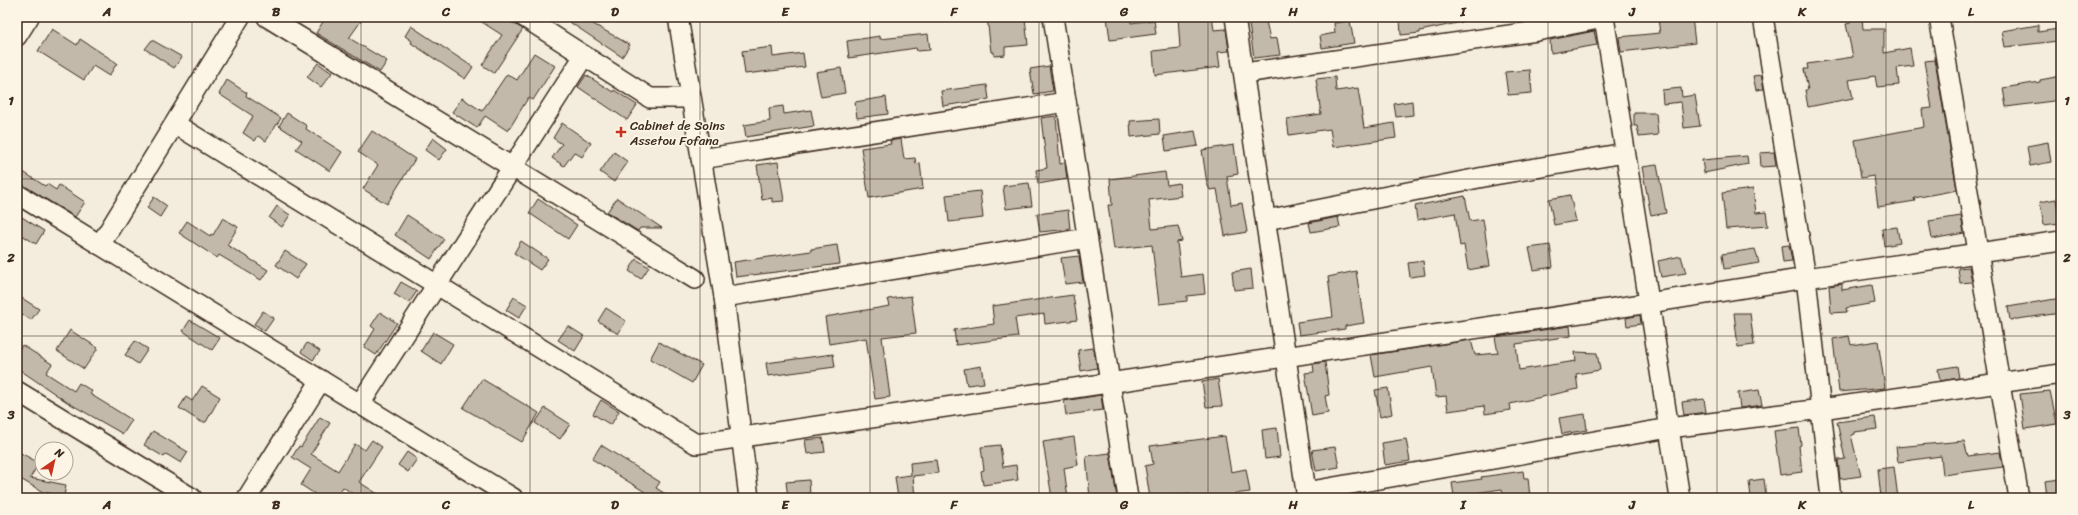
<svg xmlns="http://www.w3.org/2000/svg" width="2078" height="515" font-family="Sriracha,sans-serif">
<style>
.building{fill:#c3b9aa;stroke:#3b2a1e}
.lines{fill:none;stroke-linecap:round;stroke-linejoin:round}
.minor-casing{stroke:#3b2a1e;stroke-width:22}
.minor{stroke:#fcf5e5;stroke-width:19}
.grid{fill:none;stroke:#3b2a1e;stroke-width:1;stroke-opacity:0.55}
.poi-dot{fill:#c8321e;stroke:#fcf5e5;stroke-width:1.5}
.labels{text-anchor:middle;dominant-baseline:central;stroke-width:3.5;stroke-linejoin:round;paint-order:stroke}
.poi-label{font-size:13px;fill:#3b2a1e;stroke:#fcf5e5;text-anchor:start}
.neatline{fill:none;stroke:#3b2a1e;stroke-width:1.5}
.grid-label{font-size:13px;text-anchor:middle;font-weight:bold;fill:#3b2a1e}
</style>
<rect width="100%" height="100%" fill="#f4eddd"/>
<filter id="ink" filterUnits="userSpaceOnUse"><feTurbulence type="fractalNoise" baseFrequency=".025" numOctaves="2"/><feDisplacementMap in="SourceGraphic" scale="8" xChannelSelector="R" yChannelSelector="G"/><feConvolveMatrix kernelMatrix="1 2 1 2 8 2 1 2 1" color-interpolation-filters="sRGB"/></filter>
<g filter="url(#ink)">
<g class="building">
<polygon points="326,17 364,17 349,38 387,61 380,72 316,33"/>
<polygon points="474,17 502,17 523,29 494,73 482,65 502,35"/>
<polygon points="570,17 581,17 630,45 622,57 568,21"/>
<polygon points="987,17 1005,17 1005,20 1025,18 1028,45 1005,47 1005,55 994,56 994,52 991,52"/>
<polygon points="1107,17 1130,17 1131,23 1154,20 1156,34 1110,40"/>
<polygon points="1178,17 1212,17 1214,30 1226,29 1229,51 1218,52 1220,67 1155,75 1153,51 1180,48"/>
<polygon points="1248,17 1265,17 1270,39 1277,38 1280,55 1254,58"/>
<polygon points="1424,17 1461,17 1462,22 1420,31 1420,33 1401,35 1400,19"/>
<polygon points="1671,17 1692,17 1695,43 1621,52 1619,37 1660,33 1658,19"/>
<polygon points="1849,17 1862,17 1863,29 1884,29 1884,53 1910,48 1913,66 1897,68 1899,85 1877,87 1875,76 1849,80 1853,98 1808,107 1805,90 1808,90 1804,69 1808,69 1807,64 1853,57 1846,24 1850,23"/>
<polygon points="1350,21 1354,43 1322,48 1320,36 1335,33 1334,23"/>
<polygon points="2038,25 2038,32 2058,29 2058,41 2005,47 2002,31"/>
<polygon points="411,26 473,67 465,79 411,43 412,41 405,36"/>
<polygon points="52,29 77,45 80,39 117,63 109,76 93,66 84,80 38,51"/>
<polygon points="1594,31 1597,45 1551,53 1550,40"/>
<polygon points="928,34 930,50 917,51 916,48 849,58 847,41 880,36 880,39"/>
<polygon points="152,40 182,57 174,68 145,49"/>
<polygon points="772,47 773,57 803,53 805,67 745,74 742,51"/>
<polygon points="534,53 555,66 533,100 528,98 508,131 485,116 477,128 452,112 462,98 482,111 507,74 517,80"/>
<polygon points="1935,60 1957,190 1914,198 1915,201 1878,207 1874,176 1861,178 1855,140 1924,127 1922,109 1932,108 1924,61"/>
<polygon points="318,63 332,73 321,87 307,77"/>
<polygon points="1049,66 1053,91 1034,94 1030,69"/>
<polygon points="841,68 845,93 821,97 816,72"/>
<polygon points="1530,70 1532,93 1508,95 1505,72"/>
<polygon points="586,75 613,92 614,90 637,105 627,120 578,87"/>
<polygon points="1761,75 1764,89 1756,90 1753,76"/>
<polygon points="2061,76 2061,100 2006,107 2003,88 2040,82 2040,80"/>
<polygon points="1335,77 1336,91 1358,88 1364,128 1394,123 1396,138 1333,147 1330,129 1289,135 1287,119 1321,114 1316,79"/>
<polygon points="227,80 247,93 246,96 281,118 266,141 258,136 255,141 243,133 253,116 219,94"/>
<polygon points="987,85 989,99 943,106 941,91"/>
<polygon points="1681,88 1682,97 1695,95 1700,126 1684,128 1681,102 1663,104 1662,90"/>
<polygon points="886,97 888,114 857,118 855,102"/>
<polygon points="1412,101 1413,115 1396,117 1394,104"/>
<polygon points="783,106 784,114 811,110 814,126 746,137 744,125 770,121 769,108"/>
<polygon points="287,113 307,126 306,129 342,152 330,171 296,149 302,141 279,126"/>
<polygon points="1634,113 1656,113 1658,135 1639,137 1637,126 1634,126"/>
<polygon points="1056,116 1060,164 1065,163 1067,179 1038,184 1036,170 1047,168 1041,118"/>
<polygon points="1159,119 1160,134 1131,137 1130,121"/>
<polygon points="562,123 591,143 582,157 574,152 564,166 552,158 562,144 553,138"/>
<polygon points="372,131 415,159 387,204 363,189 378,165 358,152"/>
<polygon points="1195,131 1198,146 1166,151 1164,136"/>
<polygon points="433,138 447,149 439,160 425,150"/>
<polygon points="901,139 904,159 915,158 916,164 920,163 923,189 869,198 861,148 891,144 890,141"/>
<polygon points="2048,142 2051,162 2030,166 2027,146"/>
<polygon points="1234,145 1238,174 1227,176 1231,205 1242,203 1247,232 1225,236 1217,189 1210,190 1207,184 1202,150"/>
<polygon points="614,152 628,162 614,182 600,172"/>
<polygon points="1774,152 1776,166 1761,167 1760,153"/>
<polygon points="1747,156 1748,164 1704,173 1702,160"/>
<polygon points="778,162 784,201 772,202 772,198 762,200 757,165"/>
<polygon points="1657,165 1666,213 1651,216 1642,167"/>
<polygon points="17,168 45,186 47,184 56,190 59,185 85,202 75,217 23,185 17,183"/>
<polygon points="1165,172 1167,185 1179,183 1181,196 1149,200 1152,229 1178,226 1182,241 1177,242 1181,277 1203,274 1205,294 1187,296 1187,301 1159,304 1152,245 1114,249 1108,205 1112,205 1110,179"/>
<polygon points="1029,183 1032,206 1006,209 1003,186"/>
<polygon points="1753,189 1756,213 1766,212 1768,226 1726,229 1722,193"/>
<polygon points="980,191 983,218 949,222 946,195"/>
<polygon points="1570,195 1576,221 1554,225 1549,199"/>
<polygon points="1465,196 1470,221 1483,219 1490,266 1468,270 1464,245 1460,246 1455,213 1417,220 1415,206"/>
<polygon points="154,197 167,206 160,217 147,208"/>
<polygon points="617,198 662,228 640,228 638,231 607,212"/>
<polygon points="538,199 577,225 568,239 529,213"/>
<polygon points="2056,199 2060,223 2044,225 2040,202"/>
<polygon points="277,206 290,215 282,227 269,218"/>
<polygon points="1068,210 1070,229 1040,232 1037,214"/>
<polygon points="17,214 44,231 36,244 17,232"/>
<polygon points="407,215 444,239 431,259 395,235"/>
<polygon points="1961,216 1964,233 1932,239 1929,221"/>
<polygon points="1338,217 1340,227 1311,232 1309,223"/>
<polygon points="223,218 238,227 227,245 268,270 261,280 219,255 217,258 179,233 187,221 210,236 211,234 213,235"/>
<polygon points="1897,227 1900,243 1884,246 1882,229"/>
<polygon points="521,241 548,259 540,270 514,253"/>
<polygon points="837,245 840,264 736,277 734,262 811,251 811,249"/>
<polygon points="1550,245 1553,267 1534,270 1529,248"/>
<polygon points="1789,245 1792,261 1783,262 1781,246"/>
<polygon points="1755,249 1759,263 1724,269 1722,254"/>
<polygon points="285,251 306,264 296,279 276,265"/>
<polygon points="1079,256 1083,282 1065,284 1061,258"/>
<polygon points="1681,256 1686,273 1661,277 1658,261"/>
<polygon points="636,259 649,267 641,279 629,271"/>
<polygon points="1423,261 1425,275 1410,277 1408,263"/>
<polygon points="1969,267 1972,282 1960,283 1958,268"/>
<polygon points="1251,269 1253,288 1234,290 1232,272"/>
<polygon points="1356,271 1364,323 1345,326 1345,329 1299,335 1297,322 1333,317 1328,277"/>
<polygon points="401,282 417,291 409,303 394,294"/>
<polygon points="1842,284 1842,290 1872,285 1875,303 1846,308 1847,312 1831,313 1829,286"/>
<polygon points="17,295 39,309 31,320 17,311"/>
<polygon points="1073,295 1077,320 1045,324 1044,314 1015,318 1018,337 956,345 954,330 994,324 992,306"/>
<polygon points="911,296 916,333 882,337 890,397 875,399 866,338 829,344 825,317 890,306 888,299"/>
<polygon points="514,297 527,305 519,318 506,310"/>
<polygon points="2061,298 2061,313 2010,320 2008,307"/>
<polygon points="606,308 626,321 618,334 598,321"/>
<polygon points="263,311 274,318 265,331 254,324"/>
<polygon points="380,312 397,323 376,355 364,347 375,329 371,326"/>
<polygon points="1734,313 1750,313 1754,345 1738,347"/>
<polygon points="1640,315 1641,324 1627,326 1626,318"/>
<polygon points="190,320 220,338 212,350 183,331"/>
<polygon points="568,326 584,336 575,351 558,340"/>
<polygon points="1570,326 1571,336 1516,344 1519,370 1576,361 1575,352 1597,353 1600,370 1576,374 1578,389 1510,404 1511,410 1485,414 1484,406 1448,411 1446,396 1436,397 1432,367 1375,377 1371,355 1471,340 1475,355 1498,353 1495,337"/>
<polygon points="70,330 98,348 84,369 57,351"/>
<polygon points="433,332 453,344 441,364 421,351"/>
<polygon points="1849,336 1851,345 1878,341 1885,388 1839,392 1833,339"/>
<polygon points="135,341 148,349 138,364 125,355"/>
<polygon points="659,342 702,365 692,383 650,359"/>
<polygon points="307,343 320,351 313,360 301,352"/>
<polygon points="22,345 52,364 46,373 74,391 79,383 92,391 90,394 132,420 123,434 67,402 17,368 17,353"/>
<polygon points="1093,348 1097,368 1081,371 1078,350"/>
<polygon points="833,354 835,367 768,376 766,363"/>
<polygon points="1325,362 1329,395 1325,396 1328,413 1312,416 1305,373 1314,372 1313,364"/>
<polygon points="981,366 984,383 967,385 964,369"/>
<polygon points="1957,366 1959,378 1940,381 1938,369"/>
<polygon points="482,379 539,413 522,442 463,408"/>
<polygon points="1218,379 1222,406 1206,407 1202,382"/>
<polygon points="202,386 220,397 206,422 201,422 179,408 186,397 192,401"/>
<polygon points="1388,388 1392,414 1380,417 1375,390"/>
<polygon points="1759,390 1762,405 1740,408 1738,393"/>
<polygon points="2050,391 2057,424 2025,429 2020,394"/>
<polygon points="1101,395 1103,410 1066,415 1064,401"/>
<polygon points="1704,399 1706,412 1684,415 1682,402"/>
<polygon points="601,400 619,411 611,425 593,414"/>
<polygon points="545,408 570,424 560,439 535,423"/>
<polygon points="1585,414 1587,430 1562,434 1559,418"/>
<polygon points="320,417 330,423 311,454 338,471 355,444 365,450 372,440 382,447 359,482 384,498 359,498 343,487 335,498 321,498 301,485 311,469 292,457 299,446 301,447"/>
<polygon points="1875,417 1877,429 1855,432 1855,434 1851,435 1861,476 1840,479 1838,460 1845,459 1837,422"/>
<polygon points="1277,428 1280,457 1265,459 1262,430"/>
<polygon points="1799,428 1801,445 1799,446 1802,472 1780,475 1774,431"/>
<polygon points="153,431 188,452 181,463 166,454 164,457 144,445"/>
<polygon points="1225,436 1231,472 1246,469 1250,492 1234,494 1234,498 1217,498 1217,496 1190,498 1189,494 1150,498 1145,466 1153,464 1150,446"/>
<polygon points="1074,437 1078,465 1064,468 1068,498 1052,498 1043,442"/>
<polygon points="823,438 825,452 807,454 805,440"/>
<polygon points="1406,439 1410,461 1385,465 1382,443"/>
<polygon points="1964,441 1968,456 2000,452 2003,467 1943,475 1941,456 1898,462 1896,447"/>
<polygon points="601,445 660,482 656,488 672,498 641,498 645,492 592,459"/>
<polygon points="1000,445 1003,467 1016,465 1018,480 983,485 981,471 984,470 981,447"/>
<polygon points="1335,447 1339,467 1316,471 1312,450"/>
<polygon points="17,451 39,463 30,478 66,485 64,496 43,492 17,477"/>
<polygon points="407,452 417,459 408,472 398,465"/>
<polygon points="1110,453 1117,498 1090,498 1086,456"/>
<polygon points="936,460 938,473 913,476 915,498 898,498 895,477 911,475 910,463"/>
<polygon points="1894,467 1898,498 1881,498 1878,469"/>
<polygon points="1523,471 1524,478 1528,478 1530,498 1504,498 1502,489 1454,496 1452,483 1482,479 1481,477"/>
<polygon points="1764,479 1766,495 1751,497 1749,481"/>
<polygon points="2061,479 2061,494 2047,495 2045,481"/>
<polygon points="809,480 810,495 788,497 786,482"/>
</g>
<g class="lines">
<defs>
<g id="minor">
<polyline points="267,17 695,279"/>
<polyline points="524,17 650,98 691,98"/>
<polyline points="678,17 724,297 749,498"/>
<polyline points="1053,17 1128,498"/>
<polyline points="1235,17 1307,498"/>
<polyline points="1604,17 1680,498"/>
<polyline points="1763,17 1806,278 1831,498"/>
<polyline points="1939,17 2019,498"/>
<polyline points="17,36 29,17"/>
<polyline points="1244,73 1537,31 1604,18"/>
<polyline points="175,124 696,444 1649,303 1806,278 2061,241"/>
<polyline points="701,159 1066,102"/>
<polyline points="17,194 513,498"/>
<polyline points="1266,220 1494,175 1625,153"/>
<polyline points="100,245 240,17"/>
<polyline points="724,297 1087,238"/>
<polyline points="17,391 192,498"/>
<polyline points="360,404 584,56"/>
<polyline points="1306,492 1669,428 1821,409 2061,374"/>
<polyline points="247,498 321,380"/>
</g>
</defs>
<use href="#minor" class="minor-casing"/>
<use href="#minor" class="minor"/>
</g>
</g>
<path class="grid" d="M192,17v481M361,17v481M530,17v481M700,17v481M870,17v481M1039,17v481M1208,17v481M1378,17v481M1548,17v481M1717,17v481M1886,17v481M17,179h2044M17,336h2044"/>
<path class="poi-dot" d="M619 126h4v4h4v4h-4v4h-4v-4h-4v-4h4z"/>
<g class="labels">
<g class="poi-label">
<text x="630" y="125">Cabinet de Soins<tspan x="630" dy="15">Assetou Fofana</tspan></text>
</g>
</g>
<rect width="2078" height="515" fill="none" stroke="#fcf5e5" stroke-width="44"/>
<g transform="translate(54 461) rotate(34)"><circle r="19" fill="#fcf5e5" stroke="#afa495"/>
<path d="M0-3L7 15L0 10L-7 15Z" fill="#c8321e"/>
<text y="-6" font-size="11" font-weight="bold" text-anchor="middle" fill="#3b2a1e">N</text>
</g>
<rect x="22" y="22" width="2034" height="471" class="neatline"/>
<g class="grid-label">
<text x="107" y="16">A</text>
<text x="276" y="16">B</text>
<text x="446" y="16">C</text>
<text x="615" y="16">D</text>
<text x="785" y="16">E</text>
<text x="954" y="16">F</text>
<text x="1124" y="16">G</text>
<text x="1293" y="16">H</text>
<text x="1463" y="16">I</text>
<text x="1632" y="16">J</text>
<text x="1802" y="16">K</text>
<text x="1971" y="16">L</text>
<text x="11" y="105">1</text>
<text x="2067" y="105">1</text>
<text x="11" y="262">2</text>
<text x="2067" y="262">2</text>
<text x="11" y="419">3</text>
<text x="2067" y="419">3</text>
<text x="107" y="509">A</text>
<text x="276" y="509">B</text>
<text x="446" y="509">C</text>
<text x="615" y="509">D</text>
<text x="785" y="509">E</text>
<text x="954" y="509">F</text>
<text x="1124" y="509">G</text>
<text x="1293" y="509">H</text>
<text x="1463" y="509">I</text>
<text x="1632" y="509">J</text>
<text x="1802" y="509">K</text>
<text x="1971" y="509">L</text>
</g>
</svg>
